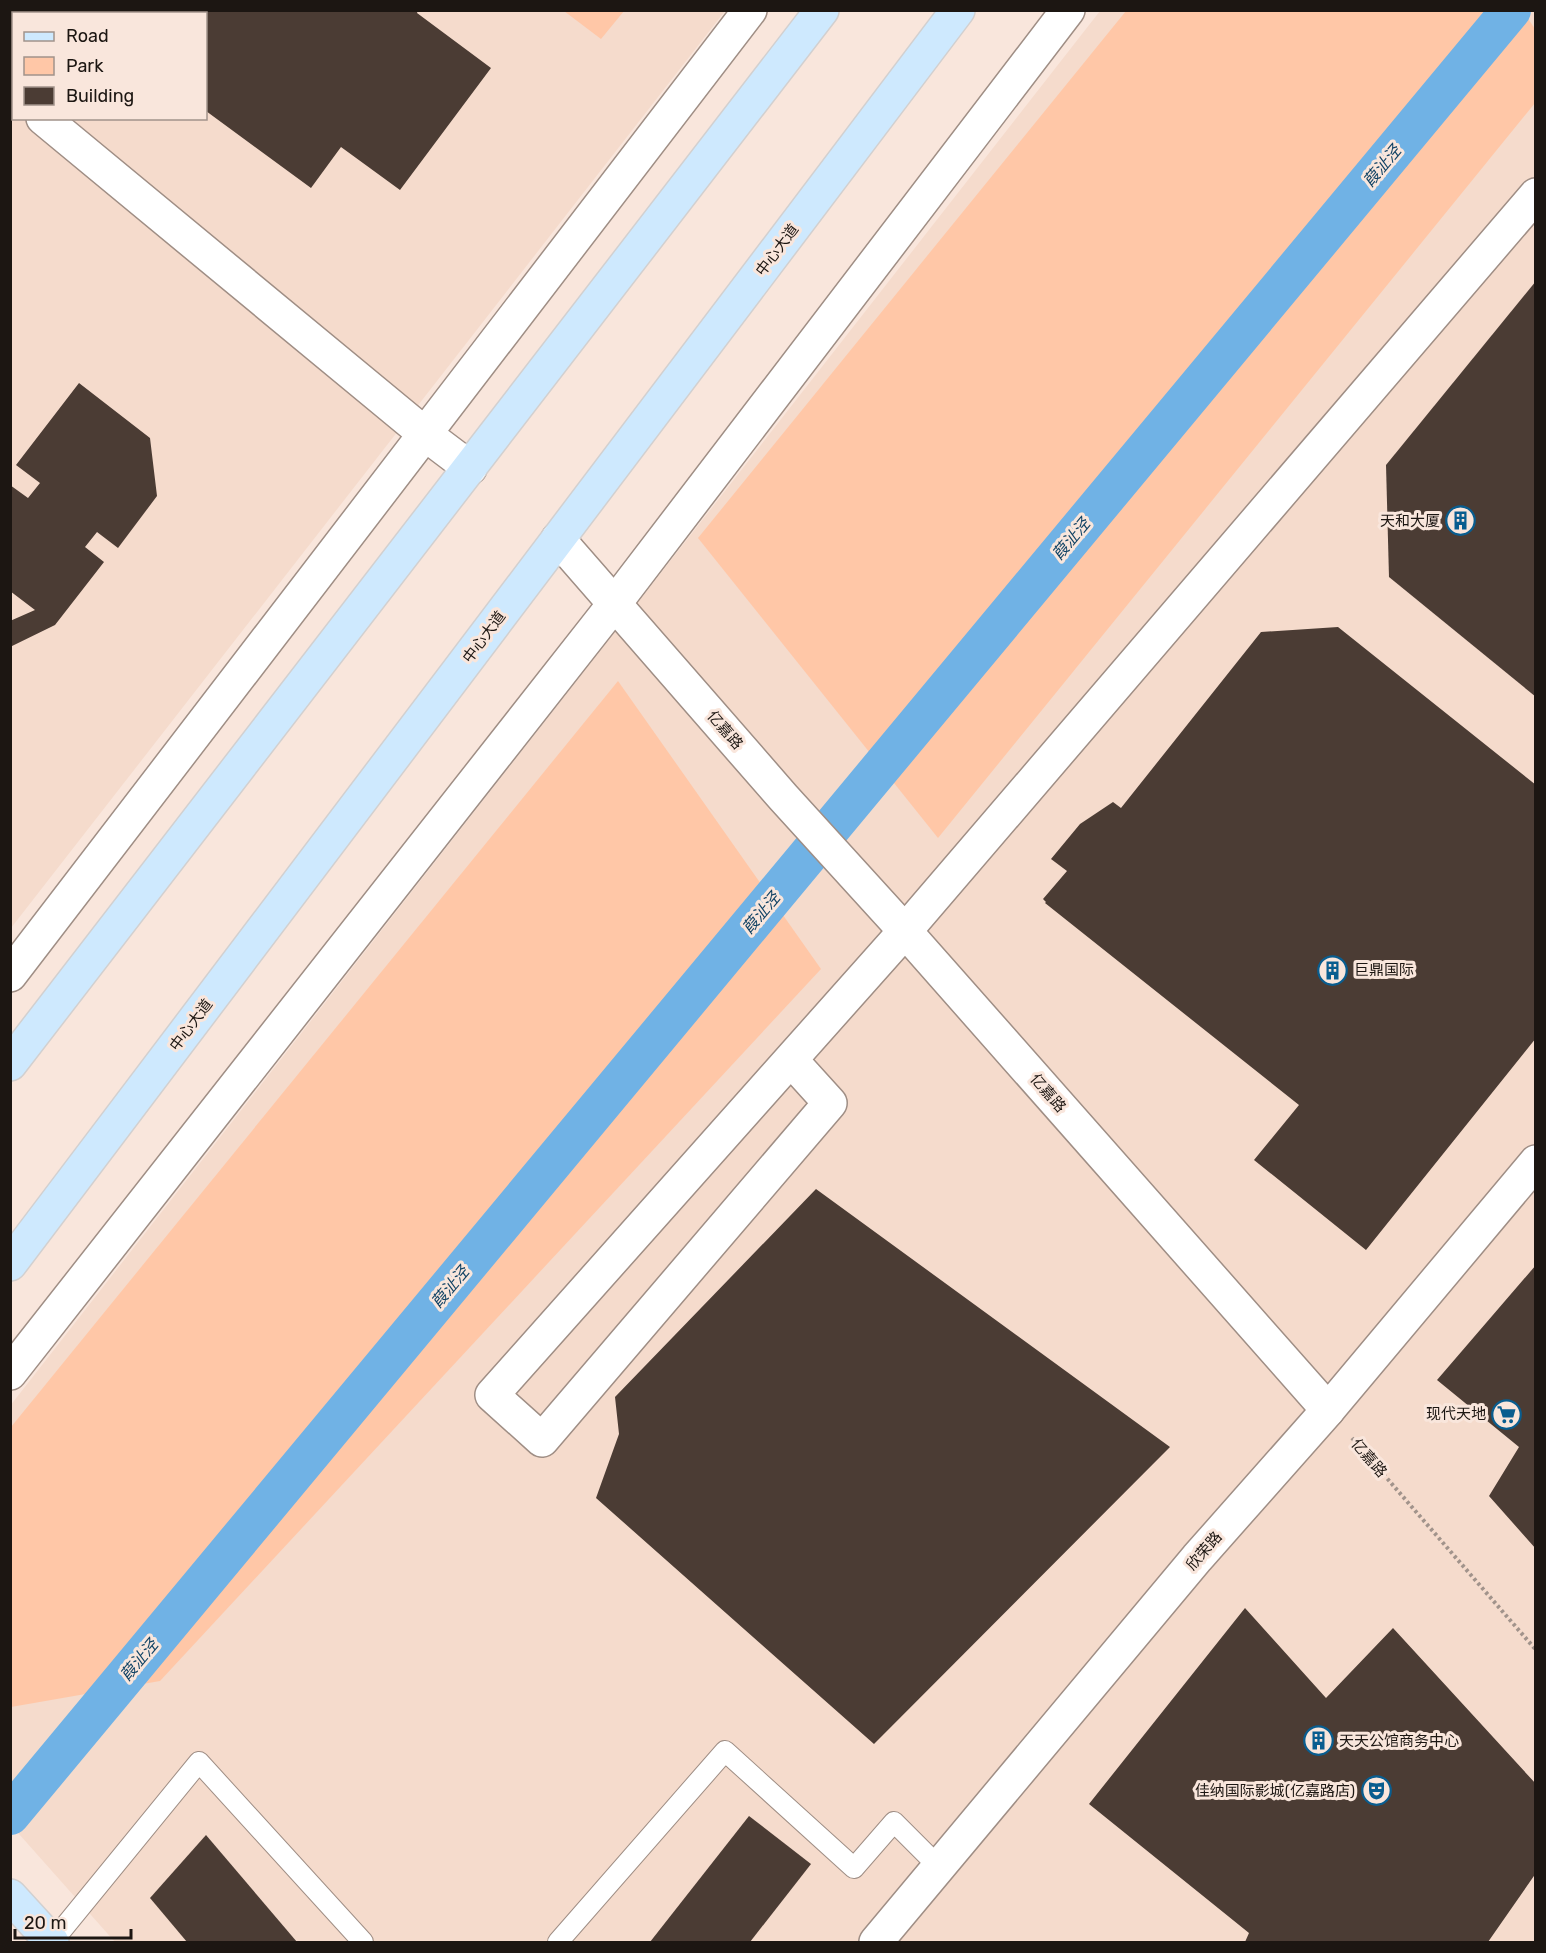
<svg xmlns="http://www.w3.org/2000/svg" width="1546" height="1953" font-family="Rubik,'Noto Sans SC',sans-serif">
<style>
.built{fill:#f5dbcc;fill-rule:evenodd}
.green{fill:#ffc7a7}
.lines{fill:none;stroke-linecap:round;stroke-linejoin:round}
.canal{stroke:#70b2e5;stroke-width:40}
.building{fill:#4b3c34}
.service-casing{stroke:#9f8e85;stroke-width:22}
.minor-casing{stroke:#9f8e85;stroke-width:36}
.tertiary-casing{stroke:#9f8e85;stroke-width:36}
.secondary-casing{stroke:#9f8e85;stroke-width:36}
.primary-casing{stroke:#d2d0d0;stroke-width:36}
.path{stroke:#a1938b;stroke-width:4;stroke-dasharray:3 3;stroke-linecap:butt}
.service{stroke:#fff;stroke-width:20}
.minor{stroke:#fff;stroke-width:33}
.tertiary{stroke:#fff;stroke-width:33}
.secondary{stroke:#fff;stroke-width:33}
.primary{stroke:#cee9fe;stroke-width:33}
.labels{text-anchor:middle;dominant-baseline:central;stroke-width:6;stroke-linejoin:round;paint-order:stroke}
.street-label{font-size:15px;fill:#1c1612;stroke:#f9e6dc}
.poi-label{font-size:15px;fill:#1c1612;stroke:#f9e6dc;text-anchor:end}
.water-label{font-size:16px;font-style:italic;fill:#104264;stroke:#f9e6dc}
</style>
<rect width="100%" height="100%" fill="#f9e6dc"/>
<g class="built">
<path d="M11,11h714l-714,917zM14,14h192v104h-192z"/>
<polygon points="1100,11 1535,11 1535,1942 115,1942 11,1825 10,1406"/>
</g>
<g class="green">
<polygon points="564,11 564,10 624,11 601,39"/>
<polygon points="1523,11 1535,29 1535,103 938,838 698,538 1126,11"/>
<polygon points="618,681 821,969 160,1681 11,1707 11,1427"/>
</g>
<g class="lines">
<polyline class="canal" points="10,1815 1511,10"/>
</g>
<g class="building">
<polygon points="70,10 418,10 417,13 491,68 400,190 341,147 311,188 206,111 206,14 74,14"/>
<polygon points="1536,281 1536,697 1389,577 1386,465"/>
<polygon points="79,383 150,438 157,496 118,548 97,532 85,547 104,562 55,625 10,647 10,621 35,610 10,591 10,485 28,498 40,483 16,465"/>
<polygon points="1338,627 1536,785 1536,1038 1366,1250 1254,1160 1299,1105 1045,903 1046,902 1043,899 1067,871 1051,859 1080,824 1113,802 1121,808 1261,632"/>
<polygon points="816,1189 1170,1447 874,1744 596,1498 619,1434 615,1397"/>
<polygon points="1536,1265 1536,1549 1489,1496 1519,1447 1437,1380"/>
<polygon points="1245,1608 1326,1698 1393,1628 1536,1784 1536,1873 1488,1942 1245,1942 1249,1933 1089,1804"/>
<polygon points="749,1816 811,1864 750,1942 650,1942"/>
<polygon points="206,1835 297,1942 187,1942 150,1898"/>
</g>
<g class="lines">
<defs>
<g id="service">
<polyline points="52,1942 199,1762 363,1942"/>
<polyline points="558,1942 725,1751 854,1868 894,1822 939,1867"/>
</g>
<g id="minor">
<polyline points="791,1060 830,1103 542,1440 492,1395 905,931 1536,195"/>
<polyline points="876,1942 1197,1558 1328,1410 1536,1162"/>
</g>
<g id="tertiary">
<polyline points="10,92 14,94"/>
<polyline points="43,118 425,434 470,468"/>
<polyline points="558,539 783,797 905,931 1328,1410"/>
</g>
<g id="secondary">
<polyline points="10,975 750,10"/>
<polyline points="10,1373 615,603 1068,10"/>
</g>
<g id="primary">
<polyline points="10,1064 822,10"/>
<polyline points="10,1264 958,10"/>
<polyline points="10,1896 52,1942"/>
</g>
</defs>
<use href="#service" class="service-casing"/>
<use href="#minor" class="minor-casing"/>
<use href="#tertiary" class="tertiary-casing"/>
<use href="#secondary" class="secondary-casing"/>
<use href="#primary" class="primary-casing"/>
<polyline class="path" points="1352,1438 1536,1650"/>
<use href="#service" class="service"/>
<use href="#minor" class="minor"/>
<use href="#tertiary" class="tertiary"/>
<use href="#secondary" class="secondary"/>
<use href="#primary" class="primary"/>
</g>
<defs>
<symbol id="building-ring" viewBox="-11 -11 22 22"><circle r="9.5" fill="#f9e6dc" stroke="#095d8f" stroke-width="1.5"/><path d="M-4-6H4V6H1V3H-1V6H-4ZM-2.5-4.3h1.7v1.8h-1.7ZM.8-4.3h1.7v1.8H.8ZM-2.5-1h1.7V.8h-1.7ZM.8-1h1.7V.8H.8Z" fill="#095d8f"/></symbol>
<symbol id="supermarket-ring" viewBox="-11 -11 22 22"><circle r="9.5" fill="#f9e6dc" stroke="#095d8f" stroke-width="1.5"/><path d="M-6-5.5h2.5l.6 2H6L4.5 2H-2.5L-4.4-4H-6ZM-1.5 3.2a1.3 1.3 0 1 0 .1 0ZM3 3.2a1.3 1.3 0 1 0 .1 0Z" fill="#095d8f"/></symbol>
<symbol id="theatre-ring" viewBox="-11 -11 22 22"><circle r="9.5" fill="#f9e6dc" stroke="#095d8f" stroke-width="1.5"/><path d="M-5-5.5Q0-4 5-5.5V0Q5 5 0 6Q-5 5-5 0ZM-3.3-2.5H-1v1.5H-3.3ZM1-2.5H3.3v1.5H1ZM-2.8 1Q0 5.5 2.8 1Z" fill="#095d8f"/></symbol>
</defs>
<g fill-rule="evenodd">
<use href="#building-ring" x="1444" y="504" width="33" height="33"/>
<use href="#building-ring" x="1316" y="954" width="33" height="33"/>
<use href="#supermarket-ring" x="1490" y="1398" width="33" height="33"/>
<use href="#building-ring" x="1302" y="1724" width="33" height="33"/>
<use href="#theatre-ring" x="1360" y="1774" width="33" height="33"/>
</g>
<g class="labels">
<g class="street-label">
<text transform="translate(777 250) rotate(-53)">中心大道</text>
<text transform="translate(484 637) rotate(-53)">中心大道</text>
<text transform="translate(725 730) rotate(49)">亿嘉路</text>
<text transform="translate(191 1025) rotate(-53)">中心大道</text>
<text transform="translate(1048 1093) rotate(49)">亿嘉路</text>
<text transform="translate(1369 1458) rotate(49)">亿嘉路</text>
<text transform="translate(1204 1551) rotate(-49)">欣荣路</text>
</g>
<g class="poi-label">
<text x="1440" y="521">天和大厦</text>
<text x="1354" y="970" text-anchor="start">巨鼎国际</text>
<text x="1486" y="1414">现代天地</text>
<text x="1339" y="1741" text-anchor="start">天天公馆商务中心</text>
<text x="1355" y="1791">佳纳国际影城(亿嘉路店)</text>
</g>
<g class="water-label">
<text transform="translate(1382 166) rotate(-50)">葭沚泾</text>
<text transform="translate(1071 539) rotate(-50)">葭沚泾</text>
<text transform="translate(761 913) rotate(-50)">葭沚泾</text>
<text transform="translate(450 1287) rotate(-50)">葭沚泾</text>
<text transform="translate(139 1660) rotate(-50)">葭沚泾</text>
</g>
</g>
<rect width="1546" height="1953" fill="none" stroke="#1c1612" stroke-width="24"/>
<rect x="12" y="12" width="195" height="108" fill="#f9e6dc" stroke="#a1938b" stroke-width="1.5"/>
<rect x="24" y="32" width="30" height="9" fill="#cee9fe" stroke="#a1938b" stroke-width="1.5"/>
<text x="66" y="42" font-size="18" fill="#1c1612">Road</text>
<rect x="24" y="57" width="30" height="18" fill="#ffc7a7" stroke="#a1938b" stroke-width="1.5"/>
<text x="66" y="72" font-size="18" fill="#1c1612">Park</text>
<rect x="24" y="87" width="30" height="18" fill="#4b3c34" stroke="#a1938b" stroke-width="1.5"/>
<text x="66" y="102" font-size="18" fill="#1c1612">Building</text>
<path d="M15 1929v9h116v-9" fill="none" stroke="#1c1612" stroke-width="3"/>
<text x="24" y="1929" font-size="18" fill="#1c1612" stroke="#f9e6dc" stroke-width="4.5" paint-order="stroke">20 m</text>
</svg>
